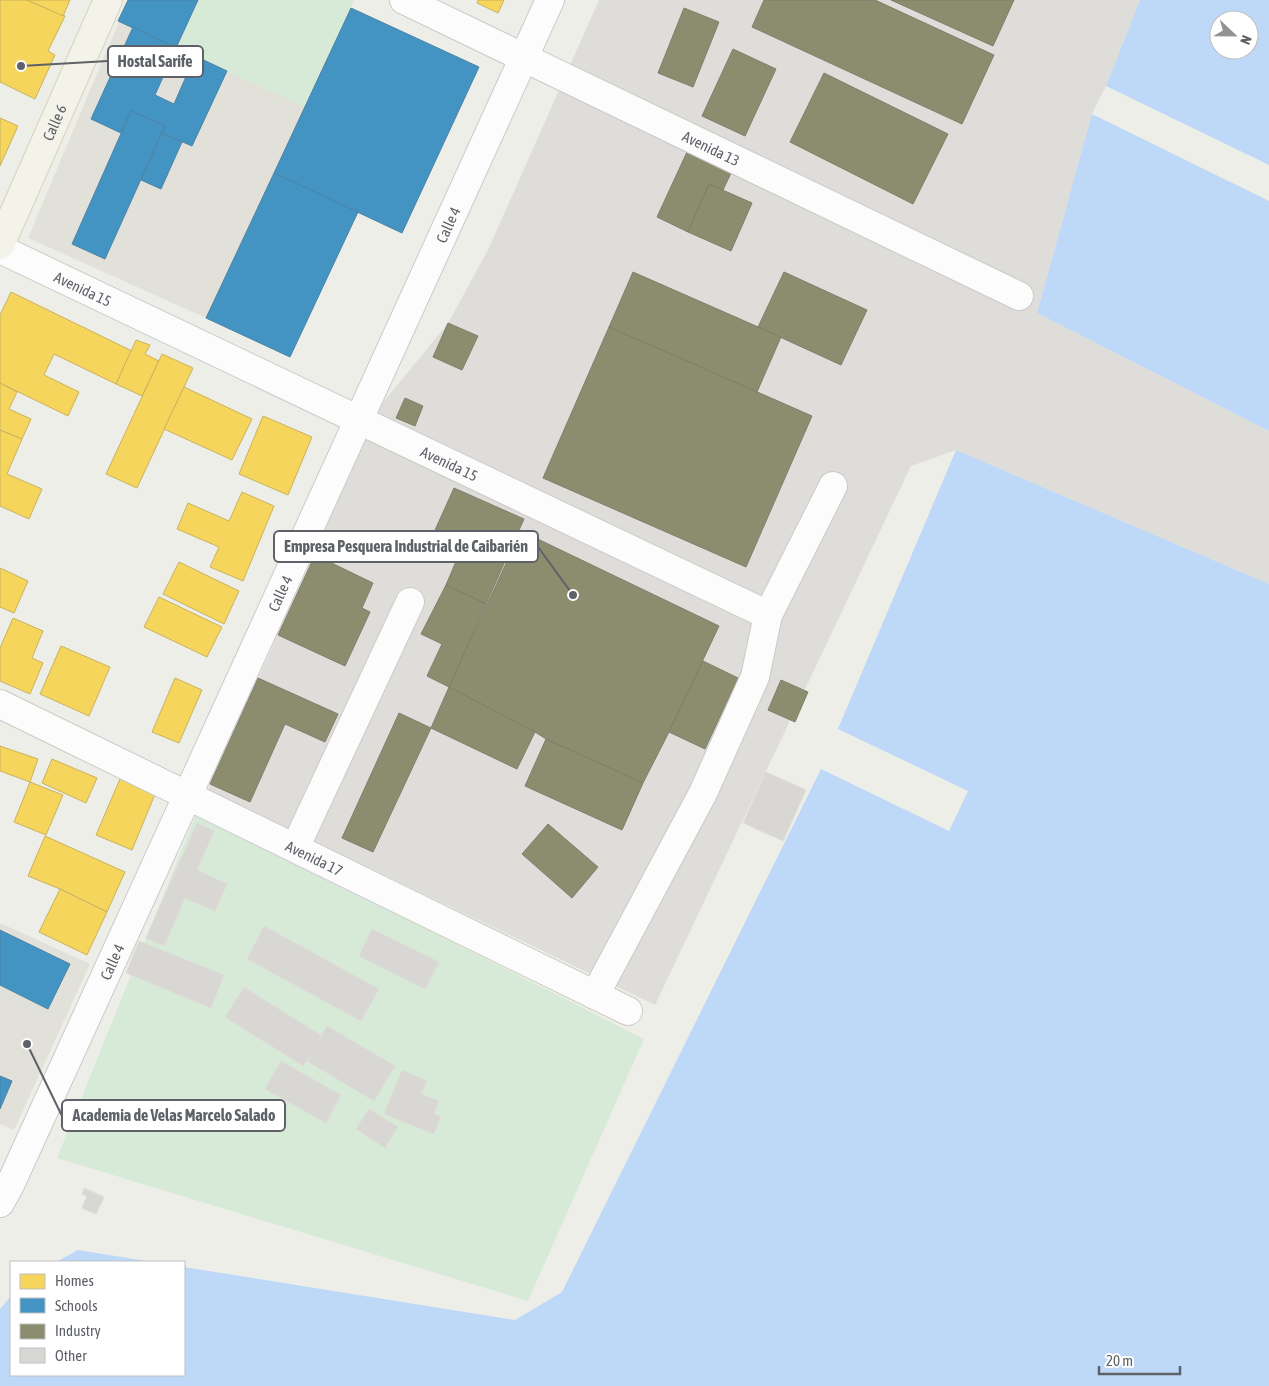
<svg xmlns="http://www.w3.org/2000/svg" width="1269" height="1386" font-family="'Asap Condensed',sans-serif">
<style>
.industrial{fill:#deddd9}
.education{fill:#e1e0d9}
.green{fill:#d7ead7}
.water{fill:#bed8f7;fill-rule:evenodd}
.pier{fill:#eeeee9}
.homes{fill:#f6d55c;stroke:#c8b25f}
.schools{fill:#4393c3;stroke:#4b84a7}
.industry{fill:#8c8c6e;stroke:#7e7f6c}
.building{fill:#d8d7d4;stroke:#deddd8}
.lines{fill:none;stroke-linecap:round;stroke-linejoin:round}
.minor-casing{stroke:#cacaca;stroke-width:30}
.major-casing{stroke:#d5d1b8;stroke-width:30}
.minor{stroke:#fcfcfc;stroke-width:28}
.major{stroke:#f3f3e9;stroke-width:28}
.labels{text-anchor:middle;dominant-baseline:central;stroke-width:5;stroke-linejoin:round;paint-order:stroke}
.street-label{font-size:15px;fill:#5e6167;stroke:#fff}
.leader{fill:none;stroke:#5e6167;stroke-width:2}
.callout-dot{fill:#5e6167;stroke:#fff;stroke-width:2}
.callout{fill:#fff;stroke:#5e6167;stroke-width:2}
.callout-label{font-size:16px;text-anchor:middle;font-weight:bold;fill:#5e6167}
</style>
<rect width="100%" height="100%" fill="#eeeee9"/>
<polygon class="industrial" points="599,0 1140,0 1106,86 1092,114 1037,313 1269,431 1269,584 956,450 911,466 655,1005 208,790 381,405 448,323 488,250"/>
<g class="education">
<polygon points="128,0 354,0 206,318 28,238"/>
<polygon points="0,923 90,964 14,1130 0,1124"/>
</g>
<g class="green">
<polygon points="198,0 354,0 305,107 176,48"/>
<polygon points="197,812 644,1039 528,1301 57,1158"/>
</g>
<g class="water">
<path d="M1140,0h129v431l-232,-118 55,-199 14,-28zM1219,20h30v30h-30z"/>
<polygon points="956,450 1269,584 1269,1386 0,1386 0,1309 11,1296 11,1375 184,1375 184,1267 515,1320 562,1292 821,769"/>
<polygon points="78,1250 153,1262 56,1262"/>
</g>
<g class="pier">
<polygon points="1106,86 1269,165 1269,201 1092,114"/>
<polygon points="836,728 968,791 949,831 819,768"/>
</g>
<g class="homes">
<polygon points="0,0 27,0 65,16 48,51 55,55 35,99 0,82"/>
<polygon points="27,0 70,0 63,16"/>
<polygon points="478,0 504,0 498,13 477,3"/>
<polygon points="0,118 18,126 0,166"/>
<polygon points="11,292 132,351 116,384 54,354 44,375 79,392 68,416 0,383 0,315"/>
<polygon points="136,340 150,345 145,354 159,361 142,396 116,384"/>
<polygon points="162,354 193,368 137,488 106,474"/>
<polygon points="0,383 17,392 9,409 31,419 22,439 0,430"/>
<polygon points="184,387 252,419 232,460 164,429"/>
<polygon points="263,416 312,437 288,495 239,474"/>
<polygon points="0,430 22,439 7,474 42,489 29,519 0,506"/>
<polygon points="242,492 274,506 243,581 210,567 219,547 177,529 188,503 229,521"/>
<polygon points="179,562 239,591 224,624 163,594"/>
<polygon points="0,568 28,581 14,613 0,607"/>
<polygon points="159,597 222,627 207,657 144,627"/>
<polygon points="13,618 43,631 32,658 43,663 30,694 0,681 0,648"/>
<polygon points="61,646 110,667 89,716 40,694"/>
<polygon points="175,678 202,690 179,743 152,732"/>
<polygon points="0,746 38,759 30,782 0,771"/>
<polygon points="52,759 97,778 86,803 42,783"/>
<polygon points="123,772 158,787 132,850 96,835"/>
<polygon points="30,782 63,795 46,835 14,822"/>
<polygon points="45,836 125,872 107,912 60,889 28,876"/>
<polygon points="60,889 107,912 87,955 39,932"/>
</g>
<g class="schools">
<polygon points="128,0 198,0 176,48 118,21"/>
<polygon points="351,8 479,67 402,233 274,173"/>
<polygon points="133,27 176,48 155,95 174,104 195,56 227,71 192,146 162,133 165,126 131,111 121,133 91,119"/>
<polygon points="131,111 165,126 105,259 72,244"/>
<polygon points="162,133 182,142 161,189 141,180"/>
<polygon points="274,173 358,212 290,357 206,318"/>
<polygon points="0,930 70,964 48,1009 0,985"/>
<polygon points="0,1076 12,1081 0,1109"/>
</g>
<g class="industry">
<polygon points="764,0 875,0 994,55 962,124 752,27"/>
<polygon points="891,0 1014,0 993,46"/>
<polygon points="684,8 719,22 693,87 658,73"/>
<polygon points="733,49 776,69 745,136 702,116"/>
<polygon points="824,73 948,134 913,204 790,142"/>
<polygon points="687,152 731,173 723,190 709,184 688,232 657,217"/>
<polygon points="709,184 752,203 731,251 688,232"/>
<polygon points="633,272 781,337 757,392 609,327"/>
<polygon points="784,272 867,310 841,365 758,327"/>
<polygon points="448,323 478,336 462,370 433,357"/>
<polygon points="609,327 812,416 746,567 543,478"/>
<polygon points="405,398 423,406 415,426 396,418"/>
<polygon points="454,488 524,519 486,604 446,585 460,552 431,539"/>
<polygon points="521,531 719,626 669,732 643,783 546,739 535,732 449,687"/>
<polygon points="315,555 373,583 362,608 370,612 345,666 278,635"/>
<polygon points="446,585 486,604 449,687 427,676 442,644 421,634"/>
<polygon points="703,661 738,678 705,749 669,732"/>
<polygon points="258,678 338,714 325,742 285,724 250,802 210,784"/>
<polygon points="781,680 808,692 795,722 768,710"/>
<polygon points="449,687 535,732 517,769 431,728"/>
<polygon points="399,713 431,728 373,852 342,838"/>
<polygon points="546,739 643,783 622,830 525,786"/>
<polygon points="548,824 598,867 572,898 522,854"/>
</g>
<g class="building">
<polygon points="766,772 806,790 783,841 743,823"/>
<polygon points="197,823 214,831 197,870 227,884 215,911 185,898 164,946 146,938"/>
<polygon points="264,926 379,989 361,1021 247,959"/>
<polygon points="372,929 439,962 425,989 359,956"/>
<polygon points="139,941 224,975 211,1008 126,973"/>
<polygon points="244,987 322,1036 303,1066 225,1017"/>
<polygon points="327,1026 395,1066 374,1101 307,1061"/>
<polygon points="281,1061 341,1095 326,1123 265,1089"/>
<polygon points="402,1070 427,1081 421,1094 439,1101 434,1114 441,1117 434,1134 384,1114"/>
<polygon points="369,1109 398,1127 385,1148 356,1129"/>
<polygon points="84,1188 104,1197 96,1214 82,1208 87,1196 82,1194"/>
</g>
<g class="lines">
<defs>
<g id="minor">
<path id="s1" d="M404,0l615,296"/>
<path id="s2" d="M0,249l768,366 65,-129"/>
<path id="s3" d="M0,704l628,307"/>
<polyline points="295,848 410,602"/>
<polyline points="595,995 703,793 755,677 768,615"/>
<path id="s4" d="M0,1203l10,-18 540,-1185"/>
</g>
<g id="major">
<path id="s5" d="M0,245l108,-245"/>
</g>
</defs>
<use href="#minor" class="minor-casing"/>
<use href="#major" class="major-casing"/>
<use href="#minor" class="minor"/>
<use href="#major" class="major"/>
</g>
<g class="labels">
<g class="street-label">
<text stroke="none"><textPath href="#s5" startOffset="134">Calle 6</textPath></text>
<text stroke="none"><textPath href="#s1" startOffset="341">Avenida 13</textPath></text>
<text stroke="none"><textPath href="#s4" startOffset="1076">Calle 4</textPath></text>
<text stroke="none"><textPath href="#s2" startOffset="92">Avenida 15</textPath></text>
<text stroke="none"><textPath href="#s2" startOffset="498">Avenida 15</textPath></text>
<text stroke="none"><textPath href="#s4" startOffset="671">Calle 4</textPath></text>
<text stroke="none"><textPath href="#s3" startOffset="350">Avenida 17</textPath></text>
<text stroke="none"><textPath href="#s4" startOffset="266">Calle 4</textPath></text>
</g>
</g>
<path class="leader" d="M21 66L108 61M573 595L538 547M27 1044L62 1116"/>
<g class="callout-dot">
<circle cx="21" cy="66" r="5"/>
<circle cx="573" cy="595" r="5"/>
<circle cx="27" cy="1044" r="5"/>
</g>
<g class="callout">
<rect x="108" y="46" width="95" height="31" rx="5"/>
<rect x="274" y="531" width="264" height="31" rx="5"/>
<rect x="62" y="1100" width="223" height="31" rx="5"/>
</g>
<g class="callout-label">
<text x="155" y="67">Hostal Sarife</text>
<text x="406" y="552">Empresa Pesquera Industrial de Caibarién</text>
<text x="174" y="1121">Academia de Velas Marcelo Salado</text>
</g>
<rect x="10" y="1261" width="175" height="115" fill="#ffffff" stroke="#bfc0c2"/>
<rect x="20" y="1274" width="25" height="15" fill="#f6d55c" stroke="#bfc0c2"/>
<text x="55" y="1286" font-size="15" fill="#5e6167">Homes</text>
<rect x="20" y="1298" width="25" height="15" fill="#4393c3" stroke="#bfc0c2"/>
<text x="55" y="1311" font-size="15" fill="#5e6167">Schools</text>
<rect x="20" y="1324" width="25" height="15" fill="#8c8c6e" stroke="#bfc0c2"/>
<text x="55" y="1336" font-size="15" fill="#5e6167">Industry</text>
<rect x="20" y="1348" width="25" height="15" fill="#d8d7d4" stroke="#bfc0c2"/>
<text x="55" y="1361" font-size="15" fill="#5e6167">Other</text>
<g transform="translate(1234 35) rotate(112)"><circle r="24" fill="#ffffff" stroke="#bfc0c2"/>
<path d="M0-4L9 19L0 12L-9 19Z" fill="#909294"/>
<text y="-8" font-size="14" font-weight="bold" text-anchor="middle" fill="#5e6167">N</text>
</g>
<path d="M1099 1366v8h81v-8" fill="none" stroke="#5e6167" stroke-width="2.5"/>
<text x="1106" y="1366" font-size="15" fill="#5e6167" stroke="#ffffff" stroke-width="4" paint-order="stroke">20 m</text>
</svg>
